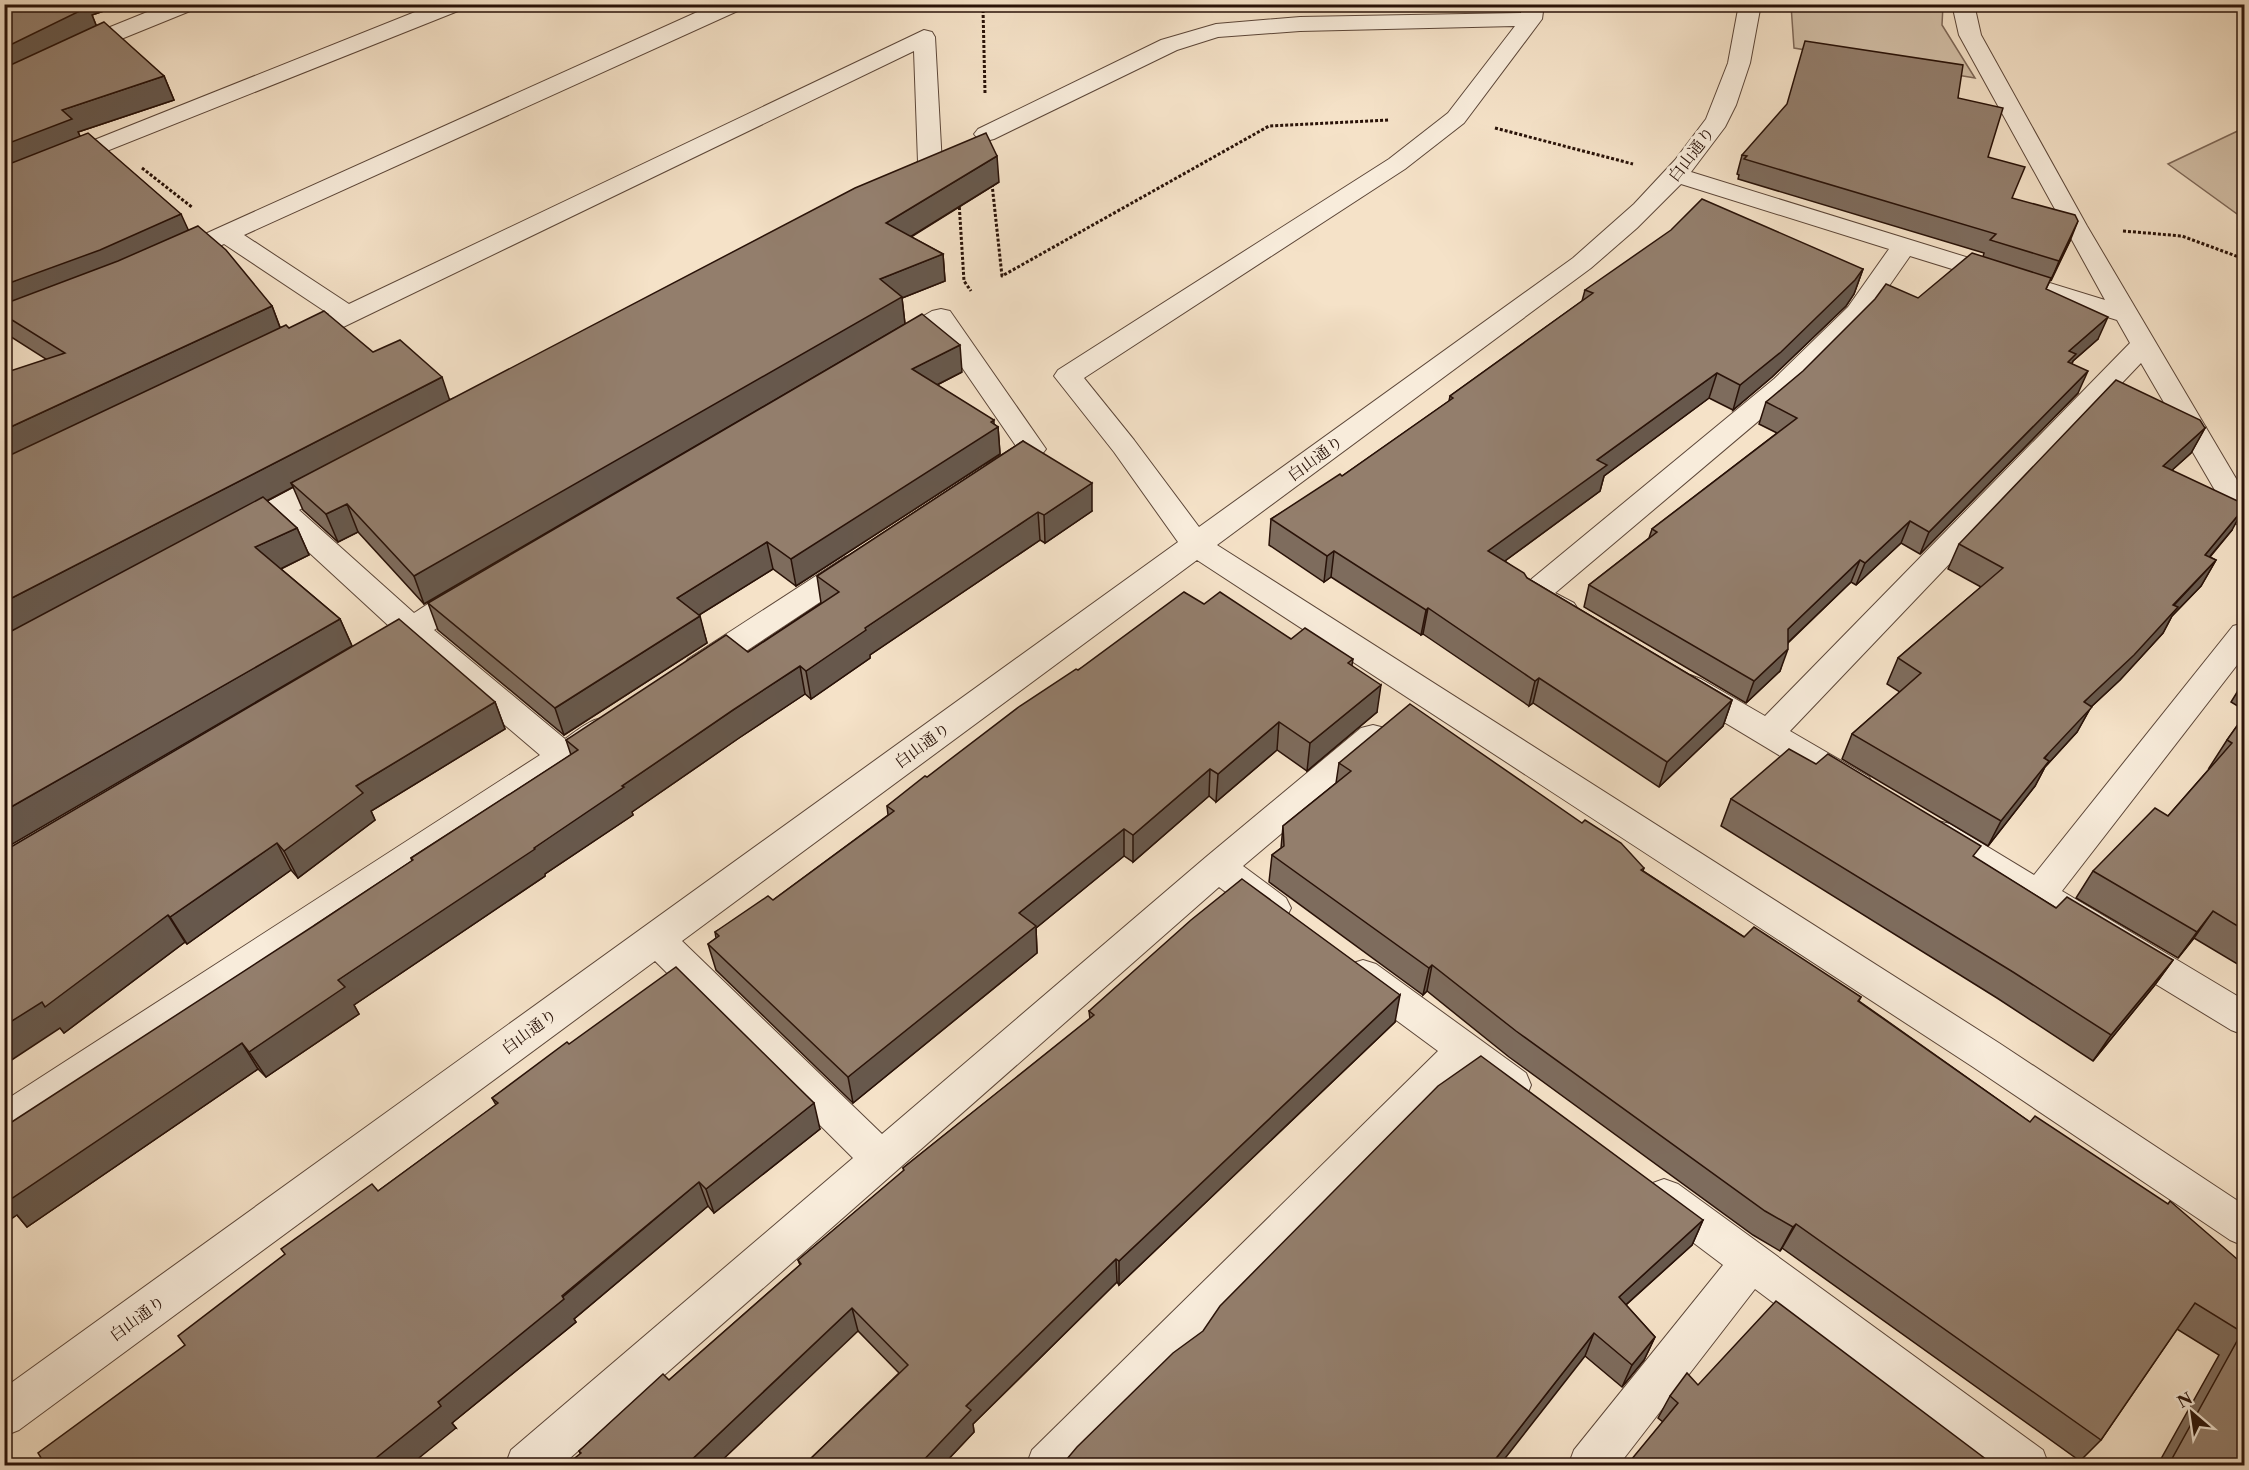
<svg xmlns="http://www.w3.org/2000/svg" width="2249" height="1470" font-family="'Libre Caslon Text','Noto Serif JP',serif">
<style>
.green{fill:#d2bfa7;stroke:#7e6858;stroke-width:1.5}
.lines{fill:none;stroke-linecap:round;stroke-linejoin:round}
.minor-casing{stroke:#5c4638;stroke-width:2}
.path{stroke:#291208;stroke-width:3;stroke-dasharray:3 2;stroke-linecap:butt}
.minor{fill:#f8ecdb;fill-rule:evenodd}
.wall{fill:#7e6c5d;stroke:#291208;stroke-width:1.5}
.shaded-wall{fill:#67584c;stroke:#291208;stroke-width:1.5}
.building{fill:#937e6c;stroke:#291208;stroke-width:1.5}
.labels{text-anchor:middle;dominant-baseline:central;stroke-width:6;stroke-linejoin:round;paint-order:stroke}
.street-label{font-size:16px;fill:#291208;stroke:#f8ecdb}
</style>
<rect width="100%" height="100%" fill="#f5e2c8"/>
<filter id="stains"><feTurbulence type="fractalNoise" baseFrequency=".00333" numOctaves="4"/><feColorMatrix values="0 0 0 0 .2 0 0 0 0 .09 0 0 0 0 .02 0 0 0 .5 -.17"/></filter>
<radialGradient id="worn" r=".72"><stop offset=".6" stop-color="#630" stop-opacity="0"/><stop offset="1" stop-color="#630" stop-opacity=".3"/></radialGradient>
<g class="green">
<polygon points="1791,5 1943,5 1942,25 1975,78 1794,48"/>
<polygon points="2244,128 2244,219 2168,164"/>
</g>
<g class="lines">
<defs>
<g id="minor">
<polygon points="167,4 197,4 195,9 99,48 4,95 4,79 83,38"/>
<polygon points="435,4 465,4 463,9 4,192 4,176"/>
<polygon points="715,4 744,4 742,9 244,235 349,304 924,30 932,32 935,37 942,165 938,170 908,186 899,188 890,186 887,181 890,176 918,162 914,51 337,330 328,332 319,330 315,324 319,318 329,314 224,244 182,263 173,266 164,263 160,258 164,253 216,229"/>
<path d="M1522,4h22l-2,15 -78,104 -59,46 -321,209 50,62 65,87 374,-269 61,-54 41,-44 31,-41 22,-56 11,-59h22l-11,59 -14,42 -11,22 -34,45 414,128 -146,-265 -7,-31h22l7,31 106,191 157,266v34l-10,-3 -93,-160 -351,368 79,46 5,9 -5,9 -12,4 -12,-4 -166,-100 -5,-8 5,-8 11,-4 11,4 64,37 365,-373 -13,-23 -207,-64 -44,63 -72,72 -239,202 19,10 5,8 -5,8c-19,5 -45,-8 -55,-25l4,-8 251,-207 74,-72 41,-58 -208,-65 -44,44 -46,40 -374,277 782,498 245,162v41l-14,-6 -257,-173 -776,-507 -515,381 200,193 324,-277 155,-129 12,-3 12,3 5,9 -5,9 -142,120 43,32 5,10 -5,10 -13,4 -13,-4 -41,-31 -658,579h-56l6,-16 342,-292 -198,-197 -636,469 -15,6v-48l1174,-846 -64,-90 -60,-76 4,-6 331,-211 59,-46 67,-87 -215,5 -82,6 -41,13 -183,89 -8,2 -8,-2 -4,-5 4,-5 183,-89 55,-16 84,-7 221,-4z"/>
<path d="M941,309l9,2 96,138c-6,10 -38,32 -50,31 -3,0 -6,-2 -9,-2l-4,-7 4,-7 29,-18 -79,-115c-16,9 -32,24 -51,19l-4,-6 4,-6 46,-27z"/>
<path d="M336,469l10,2 4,7 -4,7 -47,25 115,103c20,-12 43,-33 67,-27l4,8 -4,8 -47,28 131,109c17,-12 33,-27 55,-21l4,9 -4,9 -602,398 -14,5v-38l536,-346 -130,-111c-16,10 -29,22 -48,16l-5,-8 5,-8 28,-17 -114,-105c-16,9 -31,21 -51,16l-4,-7 4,-7 101,-53z"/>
<polygon points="856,554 867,557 871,564 867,571 710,675 699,678 688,675 683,667 688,659 845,557"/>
<polygon points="2244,623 2244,656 2062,891 2244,1000 2244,1035 2231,1030 1926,844 1921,834 1926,824 1938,821 1950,824 2034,875 2233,626"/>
<polygon points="1363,960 1376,964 1526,1073 1531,1085 1526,1097 1512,1102 1498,1097 1466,1073 1080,1466 1026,1466 1032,1450 1438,1051 1350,986 1345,975 1350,964"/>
<polygon points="1664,1179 1678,1184 2043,1450 2049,1466 1990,1466 1755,1289 1618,1466 1568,1466 1574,1450 1723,1265 1650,1210 1644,1197 1650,1184"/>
</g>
</defs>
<use href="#minor" class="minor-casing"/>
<g class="path">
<polyline points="985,93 983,9 992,4"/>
<polyline points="1495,128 1633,164"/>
<polyline points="142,168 193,208"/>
<polyline points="992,184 1002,276 1269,126 1390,120"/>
<polyline points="959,202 964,281 971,291"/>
<polyline points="2123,231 2182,236 2244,259"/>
</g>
<use href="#minor" class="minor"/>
</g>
<g class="wall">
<polygon points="4,4 124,4 92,15 96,25 164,76 174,100 78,132 80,136 188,230 272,306 280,327 289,328 373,352 449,400 999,182 911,237 943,254 945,281 902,298 905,324 424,604 358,532 338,542 303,510 293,487 267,501 297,528 309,555 281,569 340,619 352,646 46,359 8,335 4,328"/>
<polygon points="1958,98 1988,157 2012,198 2070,241 2046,289 2098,339 2073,361 2072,364 2078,393 1920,554 1901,543 1856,585 1851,582 1788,643 1780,671 1746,703 1584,607 1589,585 1649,538 1652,529 1777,433 1759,424 1766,402 1983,257 1984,253 1738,179 1739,175 1737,174 1742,155"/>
<polygon points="1863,269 1854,294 1846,306 1772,377 1733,410 1709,398 1604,476 1600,491 1505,561 1527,578 1732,700 1723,726 1659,787 1533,703 1529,706 1423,634 1421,635 1331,577 1324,582 1269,545 1271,519 1342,476 1449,401 1450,396 1582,301 1585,290"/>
<polygon points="962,372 937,385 998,427 1000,454 796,586 773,569 699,615 707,643 564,735 438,630 428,603"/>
<polygon points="2205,428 2191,453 2172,470 2232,530 2210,557 2216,560 2201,586 2172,616 2163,633 2120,680 2091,707 2077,732 2045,767 2035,786 1988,846 1842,759 1852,734 1900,692 1887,684 1898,658 1981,587 1948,569 1959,544"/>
<polygon points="1023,441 1092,511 1045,543 1040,540 870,655 870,658 811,699 805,694 739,738 632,812 633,815 545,874 545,876 354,1005 359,1014 266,1077 258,1069 27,1227 17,1215 315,925 412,861 411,858 571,755 566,740 748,652 821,603 817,576"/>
<polygon points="1204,604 1291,639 1353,659 1352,665 1377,712 1307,771 1277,750 1216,802 1209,796 1133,862 1124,856 1036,928 1037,953 853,1103 716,970 708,944 716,938 715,932 773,900 888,815 887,806 1078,670"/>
<polygon points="2244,681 2244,710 2231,702"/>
<polygon points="495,702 505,729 371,811 375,820 298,878 291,870 187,944 185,942 64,1033 60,1028 4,851"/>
<polygon points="2244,716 2244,968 2194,938 2178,958 2076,898 2093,871 2168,816 2210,768 2209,768 2227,740"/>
<polygon points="1339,763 1644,868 1643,871 1744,937 1861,997 1859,1001 2030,1122 2244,1265 2244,1466 2157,1466 2219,1355 2177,1329 2101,1440 2080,1461 1782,1248 1780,1251 1753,1235 1509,1057 1427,991 1423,995 1269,882 1272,855 1281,848 1283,826 1336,783"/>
<polygon points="1731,799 1975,858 2056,908 2173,960 2154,986 2093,1061 1997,998 1721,826"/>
<polygon points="1089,1011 1395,1022 1119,1285 1117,1282 973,1424 974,1432 942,1466 803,1466 899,1373 858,1331 580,1453 579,1451 669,1380 800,1265 798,1260 904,1171 903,1168 1090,1019"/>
<polygon points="569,1044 820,1129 714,1213 708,1206 574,1319 576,1322 452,1423 456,1428 185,1345 378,1191 496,1105 492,1098"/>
<polygon points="1703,1220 1692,1245 1626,1305 1655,1337 1644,1360 1622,1387 1585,1356 1061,1466"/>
<polygon points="1698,1385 1663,1422 1658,1418 1670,1396"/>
</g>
<g class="shaded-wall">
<polygon points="79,4 124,4 92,15 98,30 4,76 4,48"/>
<polygon points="164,76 174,100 78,132 83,142 4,173 4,145 62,110"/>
<polygon points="997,156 999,182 889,250 886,223"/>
<polygon points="181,214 192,238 4,314 4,285"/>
<polygon points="2078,221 2070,241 2051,281 2059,261"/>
<polygon points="943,254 945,281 902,298 905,324 424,604 414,576 880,279"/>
<polygon points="1863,269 1854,294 1846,306 1772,377 1733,410 1740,385"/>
<polygon points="272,306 282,333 4,464 4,430"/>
<polygon points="2108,317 2098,339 2073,361 2066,376 2069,351"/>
<polygon points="960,345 962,372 915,396 912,369"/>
<polygon points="2088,371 2078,393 1920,554 1929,532"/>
<polygon points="1717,373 1709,398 1604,476 1600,491 1483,577 1488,551 1597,460"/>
<polygon points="442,377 451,404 291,483 293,487 4,638 4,602"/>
<polygon points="994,420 994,429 998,427 1000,454 796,586 791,559"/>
<polygon points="2205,428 2191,453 2149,491 2163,466"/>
<polygon points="1092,483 1092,511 1045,543 1044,515"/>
<polygon points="347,504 358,532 338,542 326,514"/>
<polygon points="2244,508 2232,530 2190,580 2205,555"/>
<polygon points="1038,512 1040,540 870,655 870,658 811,699 806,671 865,628"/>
<polygon points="1910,521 1901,543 1856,585 1865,563"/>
<polygon points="297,528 309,555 268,575 255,547"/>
<polygon points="767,542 773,569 683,625 677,598"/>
<polygon points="1334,551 1331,577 1324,582 1327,556"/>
<polygon points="1860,560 1851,582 1780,650 1788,629"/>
<polygon points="2216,560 2201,586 2172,616 2163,633 2120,680 2091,707 2077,732 2045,767 2035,786 1988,846 2001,821 2084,702"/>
<polygon points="1428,608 1423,634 1421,635 1426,610"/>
<polygon points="700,616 707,643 564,735 555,708"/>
<polygon points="340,619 352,646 4,849 4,811"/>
<polygon points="1788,649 1780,671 1746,703 1754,681"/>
<polygon points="800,666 805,694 739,738 632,812 633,815 545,874 545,876 354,1005 359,1014 266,1077 249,1052 338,980 534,848 622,786 733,710"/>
<polygon points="1539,678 1533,703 1529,706 1535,681"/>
<polygon points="1381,685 1377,712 1307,771 1310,743"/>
<polygon points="1732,700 1723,726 1659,787 1667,762"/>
<polygon points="495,702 505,729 371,811 375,820 298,878 284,851 356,786"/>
<polygon points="1279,722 1277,750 1216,802 1218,774"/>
<polygon points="1210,769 1209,796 1133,862 1133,835"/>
<polygon points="1124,829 1124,856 1036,928 1037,953 853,1103 848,1077 1019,913"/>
<polygon points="277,843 291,870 187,944 170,917"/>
<polygon points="2213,911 2194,938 2178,958 2197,932"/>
<polygon points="168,915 185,942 64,1033 60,1028 4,1065 4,1026"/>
<polygon points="2173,960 2154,986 2093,1061 2111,1035"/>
<polygon points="1432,965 1427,991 1423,995 1429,968"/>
<polygon points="1400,995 1395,1022 1119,1285 1119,1261"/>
<polygon points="242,1043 258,1069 27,1227 17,1215 4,1224 4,1200"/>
<polygon points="814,1103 820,1129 714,1213 706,1189"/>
<polygon points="699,1182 708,1206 574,1319 576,1322 452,1423 456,1428 409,1466 366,1466 438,1402"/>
<polygon points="1703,1220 1692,1245 1609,1320 1619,1297"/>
<polygon points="1796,1224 1782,1248 1780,1251 1793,1227"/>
<polygon points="1116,1259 1117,1282 973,1424 974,1432 942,1466 918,1466 966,1406"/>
<polygon points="852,1308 858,1331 716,1466 685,1466"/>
<polygon points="1594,1333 1585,1356 1499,1466 1490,1466"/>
<polygon points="1655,1337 1644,1360 1622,1387 1632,1365"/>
</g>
<g class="building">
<polygon points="4,4 86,4 88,7 4,48"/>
<polygon points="104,22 164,76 62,110 72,119 4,145 4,68"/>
<polygon points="1805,41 1963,65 1958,98 2003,108 1988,157 2025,167 2012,198 2075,215 2078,221 2059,261 1990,240 1996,234 1744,159 1747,156 1742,155 1787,104"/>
<polygon points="88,133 181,214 100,250 4,285 4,166"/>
<polygon points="986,133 997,156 886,223 943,254 880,279 902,297 414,576 347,504 326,514 291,483 855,188"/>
<polygon points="1702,199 1863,269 1855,280 1781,352 1740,385 1717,373 1597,460 1607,465 1488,551 1524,573 1527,578 1732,700 1667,762 1539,678 1535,681 1428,608 1426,610 1334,551 1327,556 1271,519 1340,474 1342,476 1453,398 1450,396 1593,293 1585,290 1671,230"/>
<polygon points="198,226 226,250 272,306 4,430 4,373 65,353 4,315 4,304 118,261"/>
<polygon points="1972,253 2051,278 2046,289 2108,317 2069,351 2076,354 2068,362 2088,371 1929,532 1910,521 1865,563 1860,560 1788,629 1788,649 1754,681 1589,585 1657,532 1652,529 1797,418 1766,402 1803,371 1875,299 1886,284 1918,298"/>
<polygon points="324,311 373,352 400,340 442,377 4,602 4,458 286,325 289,328"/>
<polygon points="922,314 960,345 912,369 994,420 991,422 998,427 791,559 767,542 677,598 700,616 555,708 428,603"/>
<polygon points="2116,380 2200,420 2205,428 2163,466 2244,504 2244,508 2205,555 2216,560 2173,605 2178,607 2134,655 2084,702 2092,707 2044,758 2049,761 2001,821 1852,734 1921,673 1898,658 2003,568 1959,544"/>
<polygon points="1023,441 1092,483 1044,515 1038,512 865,628 866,630 806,671 800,666 733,710 622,786 624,787 534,848 535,849 338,980 345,987 249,1052 242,1043 5,1203 4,1127 315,925 413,860 411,858 578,750 566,740 726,635 748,652 839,592 817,576"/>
<polygon points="263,497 297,528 255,547 340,619 4,811 4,635"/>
<polygon points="1184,592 1204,604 1220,592 1291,639 1305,628 1353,659 1348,663 1381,685 1310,743 1279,722 1218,774 1210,769 1133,835 1124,829 1019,913 1036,926 848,1077 708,944 719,936 715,932 768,896 773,900 894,811 887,806 925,776 927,777 1020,706 1076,669 1078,670"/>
<polygon points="399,619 495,702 356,786 363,793 284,851 277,843 170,917 168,915 45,1007 42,1002 4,1026 4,851"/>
<polygon points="1410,704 1582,823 1585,820 1621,843 1644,868 1641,870 1744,937 1754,927 1861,997 1858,1001 2030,1122 2035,1116 2168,1204 2170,1201 2244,1265 2244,1466 2168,1466 2242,1332 2195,1303 2101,1440 1796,1224 1793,1227 1765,1211 1516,1031 1432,965 1429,968 1272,855 1284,846 1283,826 1351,771 1339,763"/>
<polygon points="2244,716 2244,930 2213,911 2197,932 2093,871 2155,808 2168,816 2232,743 2227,740"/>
<polygon points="1789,749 1816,764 1828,754 1981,846 1973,856 2056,908 2067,897 2173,960 2111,1035 2013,972 1731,799"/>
<polygon points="1242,879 1400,995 1119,1261 1116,1259 966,1406 971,1410 918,1466 803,1466 908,1365 852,1308 685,1466 565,1466 581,1453 579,1451 663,1374 669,1380 801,1264 798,1260 904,1170 903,1168 1094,1015 1089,1011 1191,920"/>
<polygon points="676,967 814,1103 706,1189 699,1182 562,1296 564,1299 438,1402 441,1406 366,1466 46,1466 38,1453 185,1345 178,1336 285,1254 281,1249 372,1184 378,1191 498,1103 492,1098 567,1042 569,1044"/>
<polygon points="1481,1056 1703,1220 1619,1297 1655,1337 1632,1365 1594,1333 1490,1466 1061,1466 1077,1447 1173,1353 1203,1331 1220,1306 1438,1086"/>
<polygon points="1776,1301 1995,1466 1626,1466 1678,1403 1670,1396 1687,1373 1698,1385"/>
</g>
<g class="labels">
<g class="street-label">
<text transform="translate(1691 154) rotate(-52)">白山通り</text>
<text transform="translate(1315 458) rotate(-36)">白山通り</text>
<text transform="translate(922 745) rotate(-36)">白山通り</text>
<text transform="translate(529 1031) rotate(-36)">白山通り</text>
<text transform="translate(137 1318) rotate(-36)">白山通り</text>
</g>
</g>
<rect width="2249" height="1470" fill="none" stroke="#f5e2c8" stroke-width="24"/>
<rect x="6" y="6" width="2237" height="1458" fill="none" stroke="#291208" stroke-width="3"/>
<rect x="12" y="12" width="2225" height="1446" fill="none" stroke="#291208" stroke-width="1.5"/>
<g transform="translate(2192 1413) rotate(331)" stroke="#f8ecdb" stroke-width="4.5" paint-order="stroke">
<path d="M0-4.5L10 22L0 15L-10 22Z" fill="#291208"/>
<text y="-9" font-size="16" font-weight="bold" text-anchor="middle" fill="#291208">N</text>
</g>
<rect width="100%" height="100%" filter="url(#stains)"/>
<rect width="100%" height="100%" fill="url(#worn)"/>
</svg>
